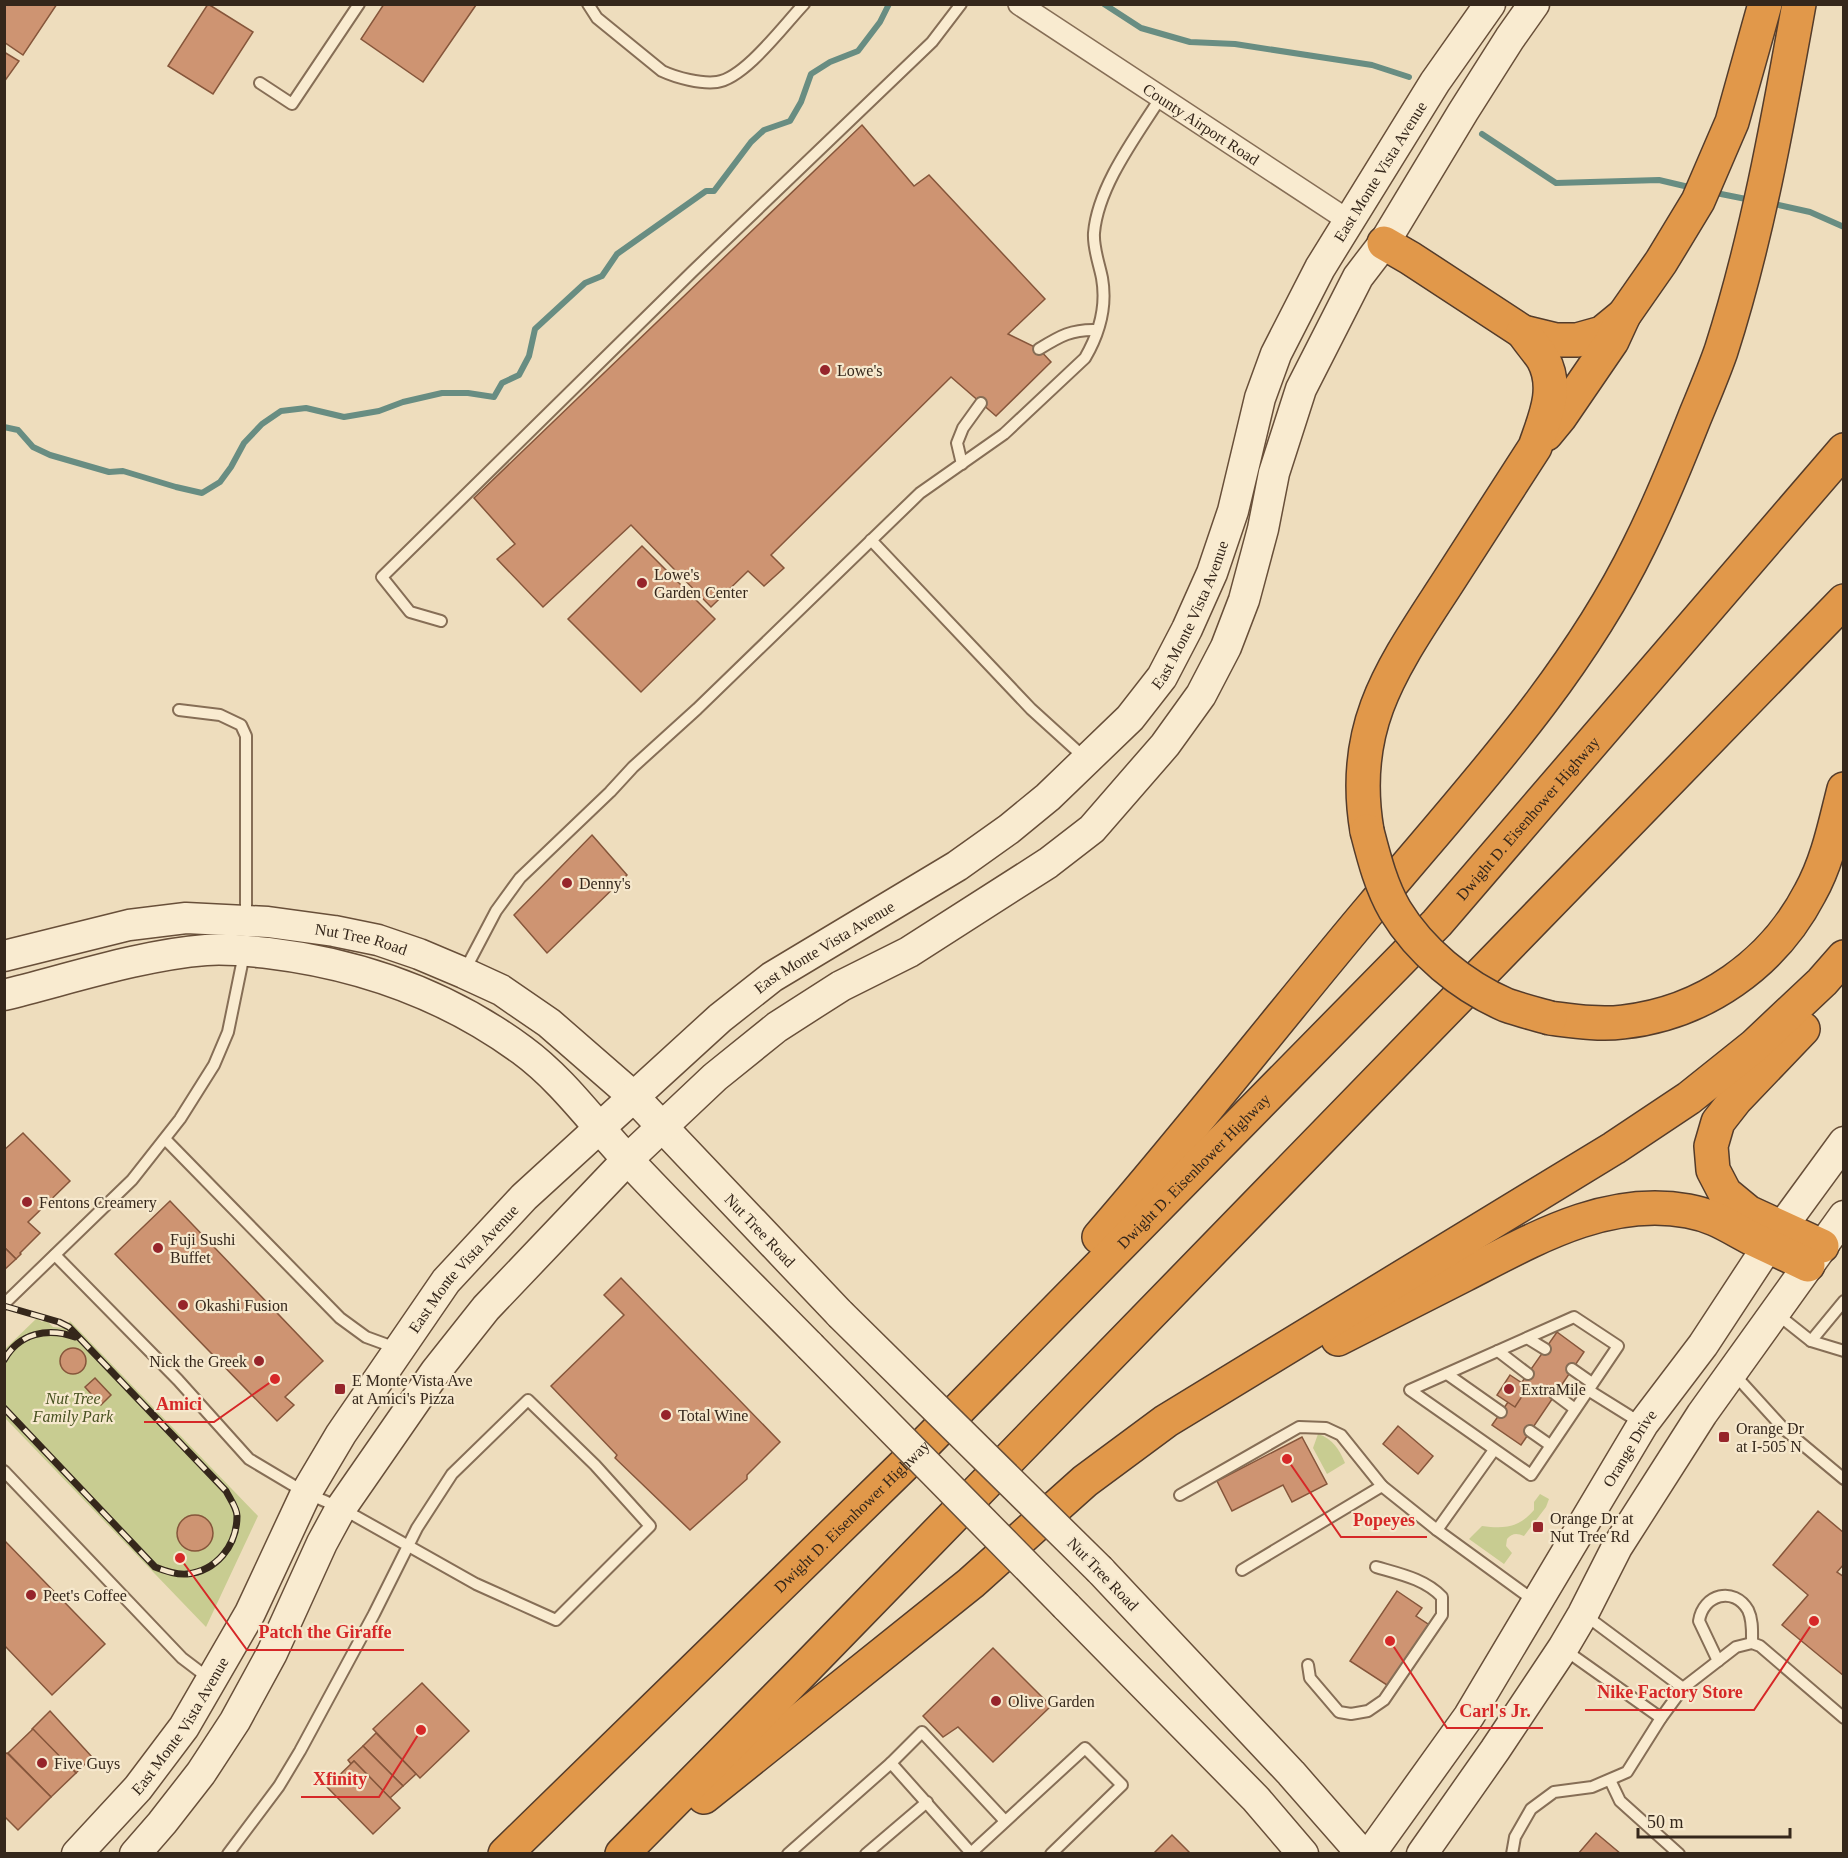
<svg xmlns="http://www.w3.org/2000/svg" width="1848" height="1858" font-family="'Times New Roman',serif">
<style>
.green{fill:#c8cc91}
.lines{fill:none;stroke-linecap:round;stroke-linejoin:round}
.stream{stroke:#688d82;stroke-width:6}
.building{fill:#ce9472;stroke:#86563b;stroke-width:1.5}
.lane-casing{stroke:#866e56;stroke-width:14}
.street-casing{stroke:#866e56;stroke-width:24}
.secondary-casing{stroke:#684f39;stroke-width:33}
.highway-casing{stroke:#543c2b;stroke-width:36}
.lane{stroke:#f9ebd0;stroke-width:10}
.street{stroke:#f9ebd0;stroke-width:21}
.secondary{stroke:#f9ebd0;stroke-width:30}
.highway{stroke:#e1984a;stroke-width:33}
.rail-casing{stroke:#35271b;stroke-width:7}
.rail{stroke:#f6e8cd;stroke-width:4.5;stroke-dasharray:14;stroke-linecap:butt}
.secondary-bridge-casing{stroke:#684f39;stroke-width:33;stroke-linecap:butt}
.highway-bridge-casing{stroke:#543c2b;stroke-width:36;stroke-linecap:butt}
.secondary-bridge{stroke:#f9ebd0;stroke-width:30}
.highway-bridge{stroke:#e1984a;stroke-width:33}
.poi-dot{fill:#96252b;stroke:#f6e8cd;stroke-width:2}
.labels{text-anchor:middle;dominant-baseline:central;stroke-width:4.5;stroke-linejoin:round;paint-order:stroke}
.street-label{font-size:16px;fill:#35271b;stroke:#f6e8cd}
.poi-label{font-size:16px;fill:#35271b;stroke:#f6e8cd;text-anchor:start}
.park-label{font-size:16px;font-style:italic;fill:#485221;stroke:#f6e8cd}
.leader{fill:none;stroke:#d62828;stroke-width:2}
.callout-dot{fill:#d62828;stroke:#f6e8cd;stroke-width:2}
.callout-label{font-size:18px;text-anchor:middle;font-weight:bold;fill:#d62828;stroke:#f6e8cd;stroke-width:4.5;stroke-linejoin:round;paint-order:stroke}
</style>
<rect width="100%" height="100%" fill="#eeddbd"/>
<g class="green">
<polygon points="37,1318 42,1322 45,1319 53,1327 64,1328 70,1321 258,1516 206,1627 5,1418 5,1349"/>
<path d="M1318,1434c15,5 21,15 27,29l-18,11 -14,-26z"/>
<path d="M1540,1494l9,5 -3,8 -22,29c-7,-3 -12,-3 -17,3l-1,7 6,7 -8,11 -35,-25 13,-13c22,3 37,2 52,-16v-8z"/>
</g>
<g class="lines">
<g class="stream">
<polyline points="1104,4 1141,28 1190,42 1235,44 1372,65 1409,77"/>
<polyline points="1482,134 1556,183 1659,180 1693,188"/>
<polyline points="1711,192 1751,200"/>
<polyline points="1770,203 1810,212 1844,227"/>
<polyline points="4,427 18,430 33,447 50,455 109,472 123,471 176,487 202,493 220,482 231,467 244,443 262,424 281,411 306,408 344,417 379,411 403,402 442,393 468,393 494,397 502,383 519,375 529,356 535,329 585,283 602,276 617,254 706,191 714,191 751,142 764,130 790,121 801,102 811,74 830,62 858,51 880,22 889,4"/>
</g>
</g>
<g class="building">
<polygon points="4,4 57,4 23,55 4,42"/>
<polygon points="208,4 253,32 213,94 168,66"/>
<polygon points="384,4 475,4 476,5 423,82 361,39"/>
<polygon points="4,52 19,61 4,82"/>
<polygon points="862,125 914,186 929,175 1045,299 1008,334 1039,349 1051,362 996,416 951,377 771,555 784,568 764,586 748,571 711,607 631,525 543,607 497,559 515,544 474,498"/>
<polygon points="642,546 715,619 641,692 568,619"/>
<polygon points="592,835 627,875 547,953 514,915"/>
<polygon points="23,1133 70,1181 28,1222 40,1233 20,1253 21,1254 16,1259 4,1247 4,1150"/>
<polygon points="170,1201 323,1361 285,1397 294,1405 277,1421 115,1254"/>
<polygon points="4,1247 16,1259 4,1270"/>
<polygon points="621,1278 780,1442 747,1475 747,1479 690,1530 615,1458 617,1455 551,1386 624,1315 604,1295"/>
<polygon points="1557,1332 1584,1352 1521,1445 1492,1425"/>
<circle cx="73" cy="1361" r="13"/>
<polygon points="1510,1375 1528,1387 1515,1407 1497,1395"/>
<polygon points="95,1378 111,1395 101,1405 85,1387"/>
<polygon points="1398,1426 1433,1456 1418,1474 1383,1444"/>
<polygon points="1302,1437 1327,1484 1292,1502 1283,1485 1232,1511 1217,1481"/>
<polygon points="1818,1511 1844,1533 1844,1564 1837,1572 1844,1577 1844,1676 1782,1625 1808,1595 1773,1565"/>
<circle cx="195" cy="1533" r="18"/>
<polygon points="4,1540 105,1644 52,1695 4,1645"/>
<polygon points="1397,1591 1422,1608 1416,1616 1431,1626 1390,1687 1350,1661"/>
<polygon points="993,1648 1051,1706 993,1762 958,1727 943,1737 923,1716"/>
<polygon points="422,1683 469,1731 420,1778 373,1729"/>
<polygon points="50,1711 92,1757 76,1773 32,1729"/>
<polygon points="33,1729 76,1773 51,1797 8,1753"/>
<polygon points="376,1733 416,1774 403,1786 363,1746"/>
<polygon points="363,1746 403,1786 390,1798 354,1761 351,1764 348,1760"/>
<polygon points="7,1753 51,1797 18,1830 4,1816 4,1755"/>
<polygon points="354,1761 400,1808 373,1834 327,1787"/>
<polygon points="1596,1833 1621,1854 1578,1854"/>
<polygon points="1172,1835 1191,1854 1153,1854"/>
</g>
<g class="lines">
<defs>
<g id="lane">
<path d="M588,4l9,14 65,53c15,7 39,13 55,11 28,-4 67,-57 87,-78"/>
<polyline points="260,83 292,104 359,4"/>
<path d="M1039,349c21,-13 33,-20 58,-19"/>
<polyline points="962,464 957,443 963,428 981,403"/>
<polyline points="871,540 1031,709 1086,759"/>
<polyline points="441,621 410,612 382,577 693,271 932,42 961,4"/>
<polyline points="179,710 220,715 241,725 246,736 246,920"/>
<path d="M465,970l31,-59 24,-33 90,-86 23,-25 64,-58 223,-216 84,-59 81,-76c14,-24 22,-52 17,-80 -3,-15 -9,-30 -8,-45 4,-47 43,-98 67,-136"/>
<polyline points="165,1139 340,1318 366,1337 396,1348"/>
<polyline points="55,1255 178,1380 249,1459 306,1493 341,1508 476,1584 556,1620 650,1526 595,1465 528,1400 452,1474 417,1528 374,1614 300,1751 279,1786 228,1854"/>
<polyline points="4,1304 132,1180 180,1119 214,1065 228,1032 244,954"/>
<polyline points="1777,1314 1811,1341 1844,1351"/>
<polygon points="1574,1317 1618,1346 1531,1475 1410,1390"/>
<polyline points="1527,1338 1545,1349"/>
<polyline points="1811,1341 1844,1301"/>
<polyline points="1498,1351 1528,1374"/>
<polyline points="1572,1369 1592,1383"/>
<polyline points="1447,1374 1501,1412"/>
<polyline points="1734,1374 1784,1429 1844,1479"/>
<polyline points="1588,1390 1641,1423"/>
<polyline points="1555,1394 1575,1409"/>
<polyline points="1530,1431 1550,1445"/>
<polyline points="4,1471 182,1658 211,1680"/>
<polyline points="1180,1495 1299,1427 1326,1428 1341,1435 1382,1486"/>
<polyline points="1437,1530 1494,1450"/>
<polyline points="1242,1570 1382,1486 1437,1530 1536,1602"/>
<polyline points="1585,1615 1683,1688"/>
<polyline points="1565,1650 1661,1718"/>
<path d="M1718,1661l-19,-40c4,-27 35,-35 49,-11 5,10 4,22 4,33"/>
<path d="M1308,1665l2,13 29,34 12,2 17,-3 16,-11 58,-85v-18c-17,-18 -42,-23 -66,-30"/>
<polyline points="891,1763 922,1732 1005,1821"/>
<polyline points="1610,1780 1620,1801 1679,1854"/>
<polyline points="971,1853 1085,1748 1122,1785 1051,1854"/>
<polyline points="788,1854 891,1763 972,1854"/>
<polyline points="866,1854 927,1802"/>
<polyline points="1512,1854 1515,1837 1531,1809 1554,1792 1592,1787 1627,1772 1661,1718 1683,1688 1736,1647 1752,1643 1760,1646 1844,1718"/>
</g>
<g id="street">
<path id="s1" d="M1019,4l330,217"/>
</g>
<g id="secondary">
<path id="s2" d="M4,956l125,-31 57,-7 82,4 66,9 44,9 41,14 45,19 37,17 48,33 85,74 206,217"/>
<path d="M4,995c65,-16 137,-40 202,-45 21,-2 42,1 62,3 91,11 179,42 254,97 41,30 71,73 106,110 59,63 121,124 182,186"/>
<polyline points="1100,1570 1291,1773 1362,1854"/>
<polyline points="1066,1606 1256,1799 1303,1854"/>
<path id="s3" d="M77,1854l61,-66 46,-61 66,-114 56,-120 35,-59 105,-153 78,-84 196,-179 52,-41 185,-111 52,-37 39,-32 82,-79 32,-41 25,-48 25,-56 21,-62 27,-113 16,-44 44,-86 115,-186 55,-78"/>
<polyline points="135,1854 162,1823 201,1773 235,1721 272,1653 322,1543 341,1508 436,1371 486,1308 627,1160 715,1077 777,1027 841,986 909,952 1048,863 1092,829 1165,745 1201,695 1226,647 1244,600 1263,529 1274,473 1301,389 1358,277 1384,243 1463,112 1510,38 1534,4"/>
<path id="s4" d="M1370,1854l99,-138 174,-292 60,-79 65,-99 76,-104"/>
<polyline points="1422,1854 1495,1750 1563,1648 1583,1614 1617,1547 1702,1414 1844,1216"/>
</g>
<g id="highway">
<polyline points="1384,243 1410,258 1523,332 1556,340 1577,340 1602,333 1624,315"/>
<polyline points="1546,434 1560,417 1612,341 1624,315 1661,262 1698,201 1732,122 1765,4"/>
<path d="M1367,831c-18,-106 26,-164 81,-249 29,-45 58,-90 87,-135 10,-29 24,-59 8,-88 -6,-9 -14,-18 -20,-27"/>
<path d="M1550,1018c24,3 49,7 73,4 81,-9 150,-58 187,-129 18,-32 25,-69 34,-104"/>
<polyline points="1803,1029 1736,1099 1718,1122 1711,1146 1713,1170 1725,1193 1748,1212 1822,1246"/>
<path d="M1099,1237c94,-108 181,-221 273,-330 96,-115 201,-226 267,-361 21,-42 38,-84 55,-127 9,-22 19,-45 27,-68 36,-112 57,-230 78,-347"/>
<path d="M1338,1339c42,-21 84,-43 126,-64 70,-36 143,-79 224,-64 27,5 40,15 63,27 19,9 38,18 57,27"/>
<polyline points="704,1797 971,1583 1085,1481 1166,1421 1614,1148 1689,1098 1754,1046 1822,982 1844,957"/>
<path id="s5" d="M505,1854l400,-390 532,-541 407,-473"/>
<polyline points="622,1854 801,1673 1844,601"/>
</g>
</defs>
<use href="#lane" class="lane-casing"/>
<use href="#street" class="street-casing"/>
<use href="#secondary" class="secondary-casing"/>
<use href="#highway" class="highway-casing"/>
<use href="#lane" class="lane"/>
<use href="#street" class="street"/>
<use href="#secondary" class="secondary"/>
<use href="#highway" class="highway"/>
<defs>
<g id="rail">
<path d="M4,1306l55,16 10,5 157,164c4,8 11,17 11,25 0,30 -21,55 -50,58 -11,1 -22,-3 -32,-7l-151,-159"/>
<path d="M4,1360c15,-27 44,-33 71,-23"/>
</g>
</defs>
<use href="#rail" class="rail-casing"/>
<use href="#rail" class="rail"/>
<defs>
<g id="secondary-bridge">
<polyline points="840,1314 1100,1570"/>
<polyline points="810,1346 1066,1606"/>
</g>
<path id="highway-bridge" d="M1367,831c7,27 14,55 28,79 25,41 67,76 111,95 14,5 30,9 44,13"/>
</defs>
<use href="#secondary-bridge" class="secondary-bridge-casing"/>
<use href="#highway-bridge" class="highway-bridge-casing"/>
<use href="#secondary-bridge" class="secondary-bridge"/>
<use href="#highway-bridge" class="highway-bridge"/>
</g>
<g class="poi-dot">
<circle cx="825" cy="370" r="6"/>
<circle cx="642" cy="583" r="6"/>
<circle cx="567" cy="883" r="6"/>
<circle cx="27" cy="1202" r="6"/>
<circle cx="158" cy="1248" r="6"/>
<circle cx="183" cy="1305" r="6"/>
<circle cx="259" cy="1361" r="6"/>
<rect x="334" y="1383" width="12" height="12" rx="3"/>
<circle cx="1509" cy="1389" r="6"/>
<circle cx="666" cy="1415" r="6"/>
<rect x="1718" y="1431" width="12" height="12" rx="3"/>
<rect x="1532" y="1521" width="12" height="12" rx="3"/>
<circle cx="31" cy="1595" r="6"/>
<circle cx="996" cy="1701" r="6"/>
<circle cx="42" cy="1763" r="6"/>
</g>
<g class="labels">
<g class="street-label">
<text stroke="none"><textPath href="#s1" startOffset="218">County Airport Road</textPath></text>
<text stroke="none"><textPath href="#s3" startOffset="2181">East Monte Vista Avenue</textPath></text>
<text stroke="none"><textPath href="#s3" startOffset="1695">East Monte Vista Avenue</textPath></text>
<text stroke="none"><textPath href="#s5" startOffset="1456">Dwight D. Eisenhower Highway</textPath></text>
<text stroke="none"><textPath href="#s2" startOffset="363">Nut Tree Road</textPath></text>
<text stroke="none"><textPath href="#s3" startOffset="1191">East Monte Vista Avenue</textPath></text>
<text stroke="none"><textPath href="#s5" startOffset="970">Dwight D. Eisenhower Highway</textPath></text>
<text stroke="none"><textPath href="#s2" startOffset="867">Nut Tree Road</textPath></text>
<text stroke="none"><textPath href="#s3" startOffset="705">East Monte Vista Avenue</textPath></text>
<text stroke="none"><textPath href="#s4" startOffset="482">Orange Drive</textPath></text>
<text stroke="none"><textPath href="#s5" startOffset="484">Dwight D. Eisenhower Highway</textPath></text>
<text transform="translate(1103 1574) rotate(46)">Nut Tree Road</text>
<text stroke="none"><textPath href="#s3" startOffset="165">East Monte Vista Avenue</textPath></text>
</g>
<g class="poi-label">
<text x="837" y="370">Lowe's</text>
<text x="654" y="574">Lowe's<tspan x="654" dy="18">Garden Center</tspan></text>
<text x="579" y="883">Denny's</text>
<text x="39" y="1202">Fentons Creamery</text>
<text x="170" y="1239">Fuji Sushi<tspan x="170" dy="18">Buffet</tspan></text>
<text x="195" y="1305">Okashi Fusion</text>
<text x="247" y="1361" text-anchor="end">Nick the Greek</text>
<text x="352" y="1380">E Monte Vista Ave<tspan x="352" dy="18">at Amici's Pizza</tspan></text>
<text x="1521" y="1389">ExtraMile</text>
<text x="678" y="1415">Total Wine</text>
<text x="1736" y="1428">Orange Dr<tspan x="1736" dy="18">at I-505 N</tspan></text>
<text x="1550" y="1518">Orange Dr at<tspan x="1550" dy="18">Nut Tree Rd</tspan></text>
<text x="43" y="1595">Peet's Coffee</text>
<text x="1008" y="1701">Olive Garden</text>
<text x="54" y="1763">Five Guys</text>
</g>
<g class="park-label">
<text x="73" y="1398">Nut Tree<tspan x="73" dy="18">Family Park</tspan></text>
</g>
</g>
<path class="leader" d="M275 1379L214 1422H144M1287 1459L1341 1537H1427M180 1558L247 1650H404M1814 1621L1754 1710H1585M1390 1641L1447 1728H1543M421 1730L379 1797H301"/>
<g class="callout-dot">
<circle cx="275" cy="1379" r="6"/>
<circle cx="1287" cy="1459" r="6"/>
<circle cx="180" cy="1558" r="6"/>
<circle cx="1814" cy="1621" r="6"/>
<circle cx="1390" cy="1641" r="6"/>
<circle cx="421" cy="1730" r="6"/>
</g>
<g class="callout-label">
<text x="179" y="1410">Amici</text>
<text x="1384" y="1526">Popeyes</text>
<text x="325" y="1638">Patch the Giraffe</text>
<text x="1670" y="1698">Nike Factory Store</text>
<text x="1495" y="1717">Carl's Jr.</text>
<text x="340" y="1785">Xfinity</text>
</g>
<rect width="1848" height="1858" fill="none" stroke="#35271b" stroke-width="12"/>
<path d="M1638 1828v9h152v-9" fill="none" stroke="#35271b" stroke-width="3"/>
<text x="1647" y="1828" font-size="18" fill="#35271b" stroke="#f6e8cd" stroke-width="4.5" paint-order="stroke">50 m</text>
</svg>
